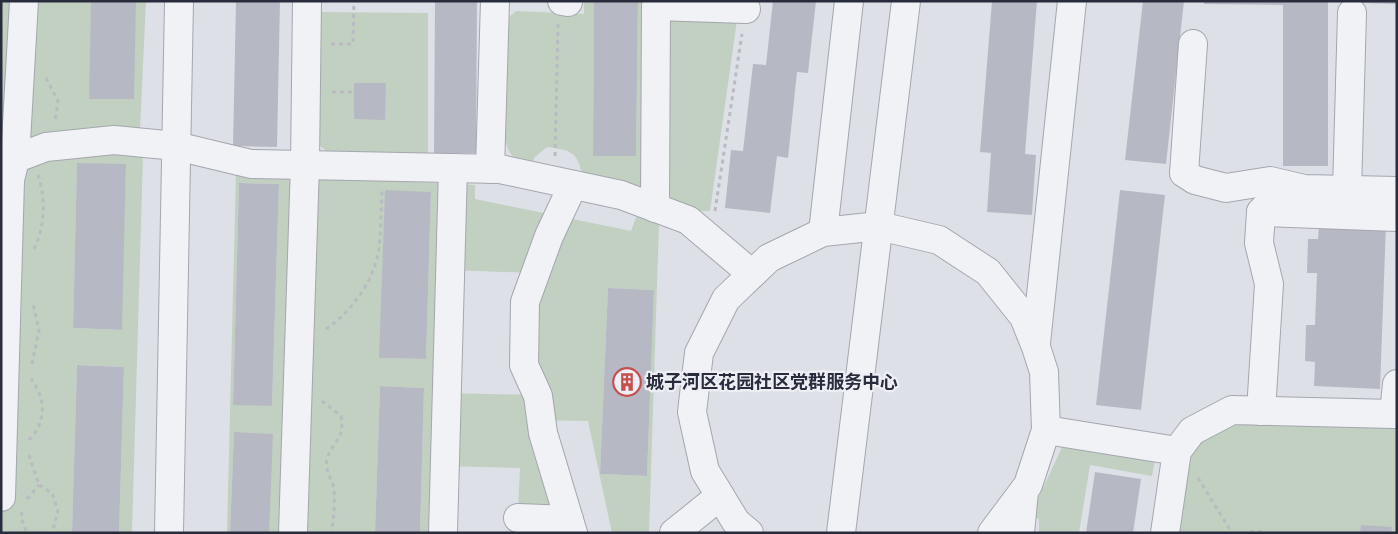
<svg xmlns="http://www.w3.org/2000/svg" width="1398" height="534" font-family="'Varela Round','Noto Sans SC',sans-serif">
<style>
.green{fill:#c1d0c0;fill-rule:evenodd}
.building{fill:#b6b9c3}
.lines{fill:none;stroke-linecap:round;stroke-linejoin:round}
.minor-casing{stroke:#a4a6b0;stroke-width:30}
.path{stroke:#b9bbc1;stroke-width:3;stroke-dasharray:4 4;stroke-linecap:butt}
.minor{stroke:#f1f2f5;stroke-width:28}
.labels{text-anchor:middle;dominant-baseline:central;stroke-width:4.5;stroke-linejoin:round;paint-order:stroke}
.poi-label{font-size:18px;font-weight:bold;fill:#292c3c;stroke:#eeeff5;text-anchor:start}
</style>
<rect width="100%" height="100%" fill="#dee0e7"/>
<g class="green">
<polygon points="1,1 146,1 140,129 1,151"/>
<path d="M584,1h10l-1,155h43l2,-155h9l-1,180 -5,5 -7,1 -52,-12c-4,-24 -13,-25 -35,-28l-12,10 -5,9c-10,-4 -16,-6 -21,-15 -11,-18 -2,-107 -1,-133l8,-7 68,3z"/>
<polygon points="319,12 428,13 428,154 329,153 319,145"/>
<path d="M668,19l69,1 -27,191c-28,1 -27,1 -45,-21z"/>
<path d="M97,151l46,3 -11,379h-13l5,-166 -47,-2 -5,168h-71v-356l44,-17zM77,164l49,1 -5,165 -48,-2z"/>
<path d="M236,173l239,12v14l156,32 6,-16 22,8 -10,310h-37l-24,-112 -54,-1 33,113h-50l3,-65 -75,-2 -2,67h-23l4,-145 -44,-2 -5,147h-106l-35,-100 -4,100h-3zM239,183l40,1 -7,222 -39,-2zM431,192l-5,167 -46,-1zM450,270l84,3 4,122 -95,-2zM608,288l46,2 -7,186 -47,-2z"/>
<polygon points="1238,418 1397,426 1397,533 1177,533 1191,450 1207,435"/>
<polygon points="1064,443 1156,454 1152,476 1090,465 1079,533 1039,533 1039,519 1030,516"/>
</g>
<g class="building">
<polygon points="91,1 136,1 134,99 89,99"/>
<polygon points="236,1 280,1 277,147 233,146"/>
<polygon points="435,1 477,1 476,153 434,153"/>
<polygon points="594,1 638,1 636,156 593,156"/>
<polygon points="773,1 816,1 808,73 797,72 788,158 777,156 770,213 725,208 731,150 743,151 753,64 766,65"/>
<polygon points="992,1 1037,1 1025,154 1036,155 1032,215 987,212 991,153 980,152"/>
<polygon points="1143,1 1184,1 1166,164 1125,160"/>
<polygon points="1204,1 1328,1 1328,166 1283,166 1283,5 1204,4"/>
<polygon points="1364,1 1397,1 1397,4 1363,3"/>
<polygon points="354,83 386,83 385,120 354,119"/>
<polygon points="77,163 126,164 122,330 73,328"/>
<polygon points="239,183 279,184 272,406 233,405"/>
<polygon points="385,190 431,192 426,359 379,358"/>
<polygon points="1120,190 1165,195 1141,410 1096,405"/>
<polygon points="1319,222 1386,224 1380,389 1314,386 1315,362 1305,361 1306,325 1315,325 1317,273 1307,273 1308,239 1318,239"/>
<polygon points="608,288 654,290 647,476 600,474"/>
<polygon points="77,365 124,367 119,533 72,533"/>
<polygon points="380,386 424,388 420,533 375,533"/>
<polygon points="234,432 273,434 269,533 230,533"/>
<polygon points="1095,472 1141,479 1133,533 1086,533"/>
<polygon points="1361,525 1392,527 1391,533 1360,533"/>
</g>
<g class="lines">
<defs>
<g id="minor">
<polyline points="562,1 568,2"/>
<polyline points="1193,44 1184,173 1195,180 1226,188 1270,181 1304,189 1397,191"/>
<polyline points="1,164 46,147 114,140 176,146 251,164 500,169 621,195 688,220 752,274"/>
<polyline points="490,169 495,1"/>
<polyline points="573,185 549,236 525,302 524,365 538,396 543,433 573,533"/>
<polyline points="1347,190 1352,13"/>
<polyline points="655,208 656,6 746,9"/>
<polyline points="1261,212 1397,217"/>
<polyline points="823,232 849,1"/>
<polyline points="1036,343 1072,1"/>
<polyline points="1261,411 1269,284 1259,243 1261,212 1286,185"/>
<polyline points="1046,430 1177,451 1165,533"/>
<polyline points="1177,451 1192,431 1232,410 1394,414 1397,384"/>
<polyline points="1,497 10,180 15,159 24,1"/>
<polyline points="518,518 569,520"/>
<polyline points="169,533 179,1"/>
<polyline points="293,533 305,164 307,1"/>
<polyline points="443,533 453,168"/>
<polyline points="674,533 720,496"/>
<polyline points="749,533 736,522 705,471 692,412 699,353 726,299 769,258 823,232 879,226 939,240 988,272 1024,317 1036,347 1044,372 1046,430 1028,485 992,533"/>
<polyline points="841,533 906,1"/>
<polyline points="1020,533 1024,491"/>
</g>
</defs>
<use href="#minor" class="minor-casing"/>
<g class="path">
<polyline points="331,44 353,44 354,1"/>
<polyline points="46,78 58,101 55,121"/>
<polyline points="332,92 354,92"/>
<polyline points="555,156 558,24"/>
<polyline points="715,211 742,34"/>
<path d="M34,249c11,-22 12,-51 4,-74"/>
<path d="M326,329c24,-16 46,-45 52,-75 3,-20 3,-42 4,-63"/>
<polyline points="32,364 39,330 33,304"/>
<path d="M322,401l19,15c4,25 -8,23 -14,43 -3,12 6,20 7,31 1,14 0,28 -3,43"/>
<path d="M29,440c18,-19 17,-41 2,-61"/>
<polyline points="29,455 39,485 52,493 58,511 52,533"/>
<polyline points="1198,478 1232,533"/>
<polyline points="27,499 39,485"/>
<polyline points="22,512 21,518 27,533"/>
<polyline points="1242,533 1255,531 1265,533"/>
</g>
<use href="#minor" class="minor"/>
</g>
<defs>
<symbol id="building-ring" viewBox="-11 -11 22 22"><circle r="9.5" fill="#eeeff5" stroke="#c44f4c" stroke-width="1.5"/><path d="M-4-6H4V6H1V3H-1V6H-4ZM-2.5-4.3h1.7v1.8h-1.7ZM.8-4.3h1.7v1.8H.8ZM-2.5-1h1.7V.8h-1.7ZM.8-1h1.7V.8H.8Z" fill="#c44f4c"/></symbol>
</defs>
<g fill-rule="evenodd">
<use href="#building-ring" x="611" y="366" width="32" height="32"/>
</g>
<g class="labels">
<g class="poi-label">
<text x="646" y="382">城子河区花园社区党群服务中心</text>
</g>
</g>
<rect width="1398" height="534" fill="none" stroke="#292c3c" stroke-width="5"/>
</svg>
